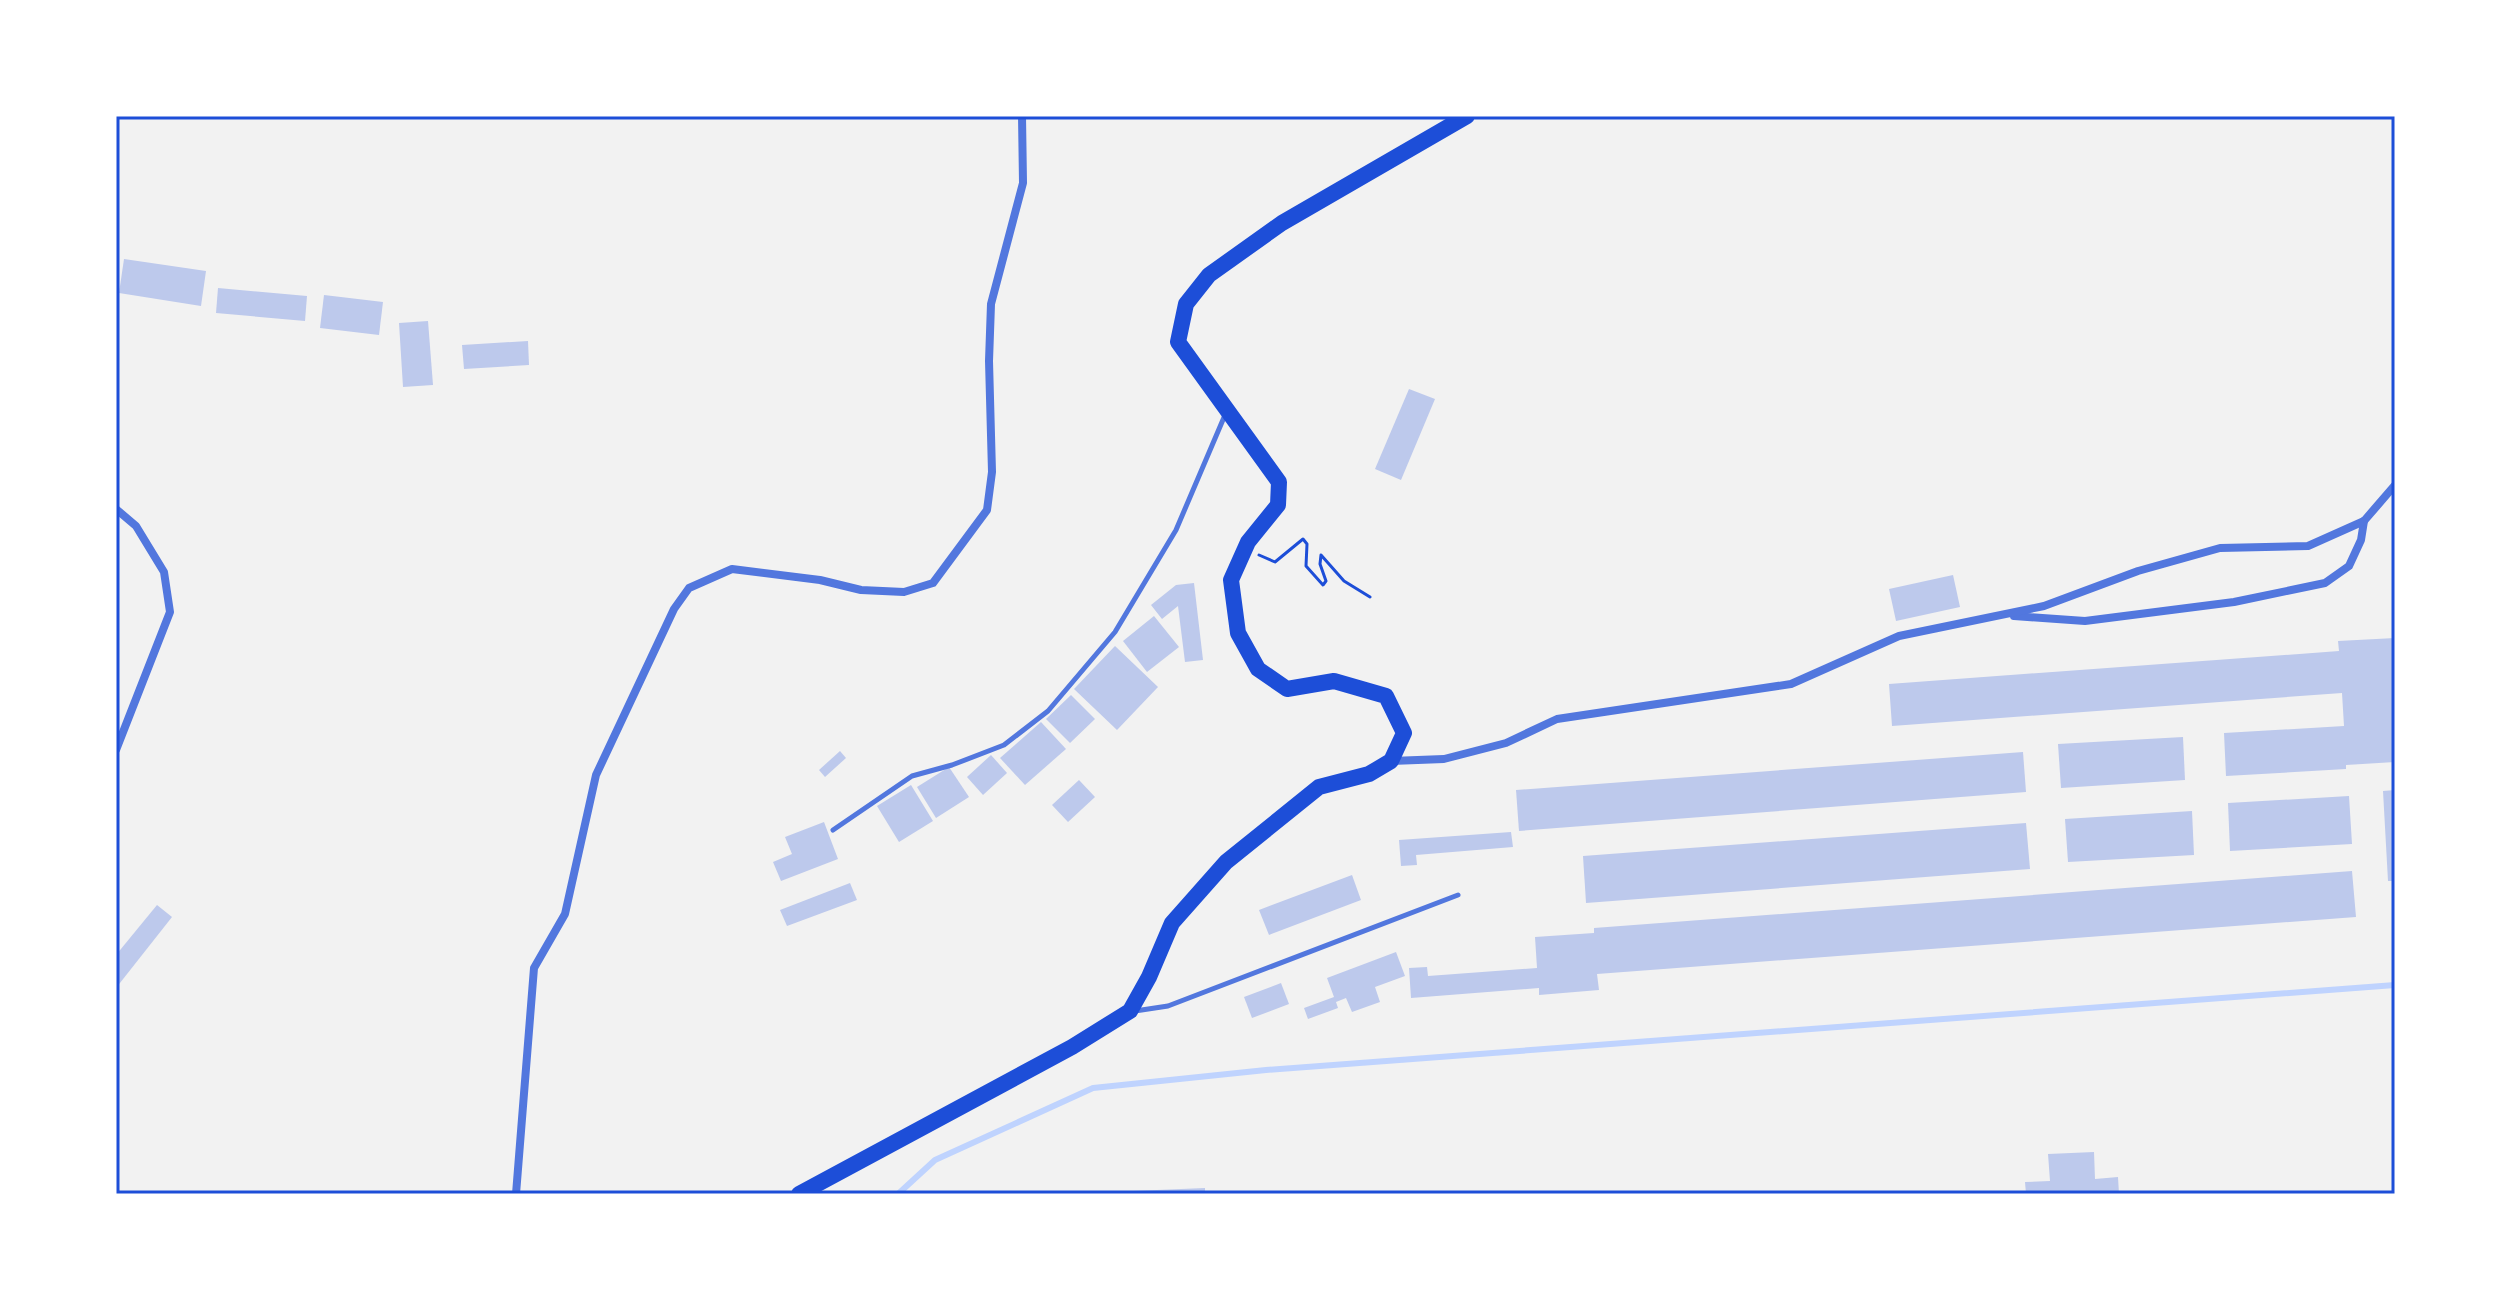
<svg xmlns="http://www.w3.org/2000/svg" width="2511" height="1310" font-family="Roboto,sans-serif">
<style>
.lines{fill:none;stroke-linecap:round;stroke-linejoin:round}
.stream{stroke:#bfd3fe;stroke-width:6}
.building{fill:#bdc9ec}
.path{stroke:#1d4ed8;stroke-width:3}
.service{stroke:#5277de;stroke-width:5}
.minor{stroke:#5277de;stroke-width:8}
.secondary{stroke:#1d4ed8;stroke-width:16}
.neatline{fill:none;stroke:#1d4ed8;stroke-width:3}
</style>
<rect width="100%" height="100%" fill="#f2f2f2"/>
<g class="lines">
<polyline class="stream" points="898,1194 935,1160 1093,1088 1266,1070 2395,985"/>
</g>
<g class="building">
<polygon points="124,259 206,271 201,306 119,293"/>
<polygon points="218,288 307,296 305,321 216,313"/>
<polygon points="324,295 383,302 379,335 320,328"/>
<polygon points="428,321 433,385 403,387 399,323"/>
<polygon points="528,341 529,365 464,369 462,345"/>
<polygon points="1409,389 1435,399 1401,480 1375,469"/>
<polygon points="1953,575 1960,607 1896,621 1889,589"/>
<polygon points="1194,583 1203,660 1185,662 1178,606 1162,619 1151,605 1176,585"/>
<polygon points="1154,616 1179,647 1147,672 1123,641"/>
<polygon points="2395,638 2395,762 2346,765 2346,769 2226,776 2224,733 2344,726 2342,693 1892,726 1889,684 2339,651 2338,641"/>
<polygon points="1115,646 1158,687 1117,730 1074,689"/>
<polygon points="1071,695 1095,719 1070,743 1046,719"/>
<polygon points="1041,722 1066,749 1025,785 1000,758"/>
<polygon points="2183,737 2185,780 2061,788 2058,744"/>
<polygon points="840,751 846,758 825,777 819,770"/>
<polygon points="2023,752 2026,792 1519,831 1516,790"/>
<polygon points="991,755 1007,773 983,795 967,777"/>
<polygon points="949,767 969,797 936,818 917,787"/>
<polygon points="1079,780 1095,797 1068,822 1052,805"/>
<polygon points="911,785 933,821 899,842 877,806"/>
<polygon points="2395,790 2395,881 2388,881 2383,791"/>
<polygon points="2349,796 2352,844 2230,851 2228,803"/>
<polygon points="2192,811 2194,855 2068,862 2065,819"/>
<polygon points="824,822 838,859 781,881 773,862 792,854 785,837"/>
<polygon points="2026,823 2030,869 1586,903 1583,856"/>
<polygon points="1511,832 1513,847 1416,855 1417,865 1401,866 1399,840"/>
<polygon points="2352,871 2356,917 1597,974 1599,990 1539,995 1539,988 1411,998 1409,968 1427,967 1428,976 1537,968 1535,937 1594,933 1594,928"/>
<polygon points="1352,875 1361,900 1269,935 1259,910"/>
<polygon points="850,883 857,900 787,926 780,910"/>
<polygon points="157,905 172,917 116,988 116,955"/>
<polygon points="1396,952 1405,976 1375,987 1380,1002 1352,1012 1346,998 1336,1002 1338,1008 1308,1019 1304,1008 1334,997 1327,978"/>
<polygon points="1281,983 1289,1004 1252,1018 1244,997"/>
<polygon points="2094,1152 2095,1179 2118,1177 2119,1194 2026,1194 2025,1182 2050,1181 2048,1154"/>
<polygon points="1205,1188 1205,1194 1133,1194 1133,1191"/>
</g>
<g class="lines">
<polyline class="path" points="1259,555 1275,562 1303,539 1307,544 1306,566 1323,585 1326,581 1320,564 1321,555 1344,581 1370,597"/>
<g class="service">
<polyline points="833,830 912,776 952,765 1004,745 1048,711 1115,632 1176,530 1225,415"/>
<polyline points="1135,1011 1168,1006 1458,895"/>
</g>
<g class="minor">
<polyline points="116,509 136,526 164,572 170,612 116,750"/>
<polyline points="2014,616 2085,621 2234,602 2325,583 2349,566 2361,540 2364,521"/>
<polyline points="1391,761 1444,759 1506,743 1557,719 1791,684 1899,636 2044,606 2138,571 2220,548 2308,546 2364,521 2395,485"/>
<polyline points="516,1194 534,968 565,914 596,775 674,609 689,588 732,569 820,580 861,590 904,592 933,583 987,510 992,472 989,361 991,304 1023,183 1022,116"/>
</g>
<polyline class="secondary" points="799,1194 1072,1047 1130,1011 1149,977 1172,923 1226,862 1319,787 1369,774 1391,761 1404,733 1386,696 1334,681 1287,689 1258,669 1238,633 1231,580 1248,542 1278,505 1279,482 1178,342 1186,304 1209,275 1282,223 1467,116"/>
</g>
<rect width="2511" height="1310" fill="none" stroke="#ffffff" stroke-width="236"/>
<rect x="118" y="118" width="2275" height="1074" class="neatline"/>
</svg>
